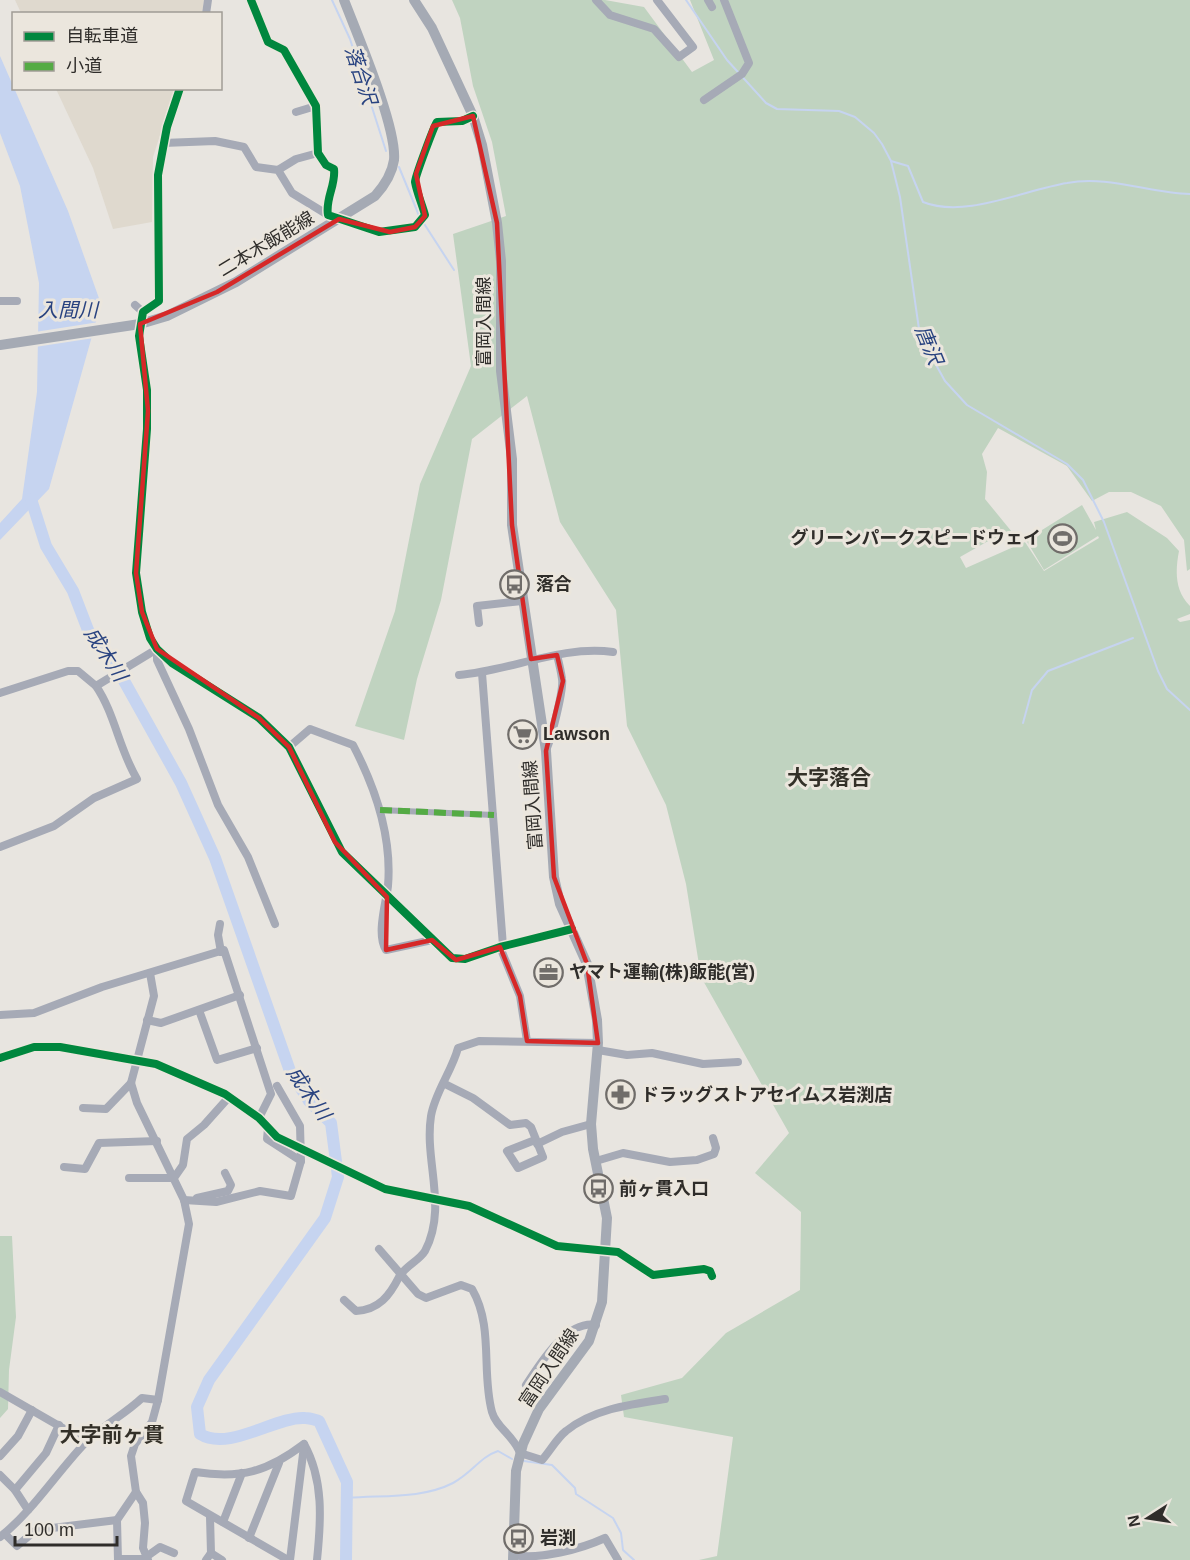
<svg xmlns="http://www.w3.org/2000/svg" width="1190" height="1560" font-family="Arial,'Noto Sans JP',sans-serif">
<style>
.built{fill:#dfd9ce}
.green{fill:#c0d3c0}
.water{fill:#c6d4f0}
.pier{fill:#e8e5e0}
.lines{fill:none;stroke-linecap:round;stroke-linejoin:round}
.stream{stroke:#c6d4f0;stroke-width:2}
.river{stroke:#c6d4f0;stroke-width:12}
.pedestrian{stroke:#a6aab6;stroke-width:6}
.minor{stroke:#a6aab6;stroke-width:8}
.secondary{stroke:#a5aab4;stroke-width:10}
.minor-bridge{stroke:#a6aab6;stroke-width:8}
.quiet{stroke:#54ab44;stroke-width:6;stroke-dasharray:12 6;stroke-linecap:butt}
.cycleway-casing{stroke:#ebe6dd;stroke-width:11}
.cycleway{stroke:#00873e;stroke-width:8}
.marked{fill:none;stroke:#d62828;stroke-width:4.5;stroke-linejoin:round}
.labels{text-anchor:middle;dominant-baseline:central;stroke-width:6;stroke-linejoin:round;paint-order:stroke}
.street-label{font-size:18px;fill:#2f2d2a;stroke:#ebe6dd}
.poi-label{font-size:18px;font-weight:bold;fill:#2f2d2a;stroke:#ebe6dd;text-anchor:start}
.water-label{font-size:20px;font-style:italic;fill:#294380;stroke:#ebe6dd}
.quarter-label{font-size:21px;font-weight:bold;fill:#333028;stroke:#ebe6dd}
</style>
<rect width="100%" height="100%" fill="#e8e5e0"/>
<g class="built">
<polygon points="15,0 204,0 202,14 21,13"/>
<polygon points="56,89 175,89 153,157 152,222 113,229 93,168"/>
</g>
<g class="green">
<path d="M452,0h153l39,7 48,65 22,-12 -24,-60h500v569l-3,2 -3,-31 -23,-34 -30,-14h-22l-17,9 -25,-35 -69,-38 -16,26 5,18 -2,27 27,33 -22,8 -30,17 6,11 59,-26 19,29 55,-33 -1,-2 -54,34 -18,-30 56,-35 14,25 -2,-8 33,-10 40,26 12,13c-4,21 -4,40 11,55v8l-13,5 3,3 10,-2v940h-491l18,-4 16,-119 -109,-20 -3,-22 61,-17 44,-45 74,-43 1,-78 -46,-39 34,-40 -88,-156 -15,-93 -20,-79 -39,-79 -11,-116 -56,-88 -33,-126 -55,43 -31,161 -24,79 -13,61 -49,-14 40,-115 25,-127 51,-118 -18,-132 53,-18 -14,-74 -19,-56 -13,-68z"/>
<polygon points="0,1236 12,1236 16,1317 9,1370 8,1409 0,1418"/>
</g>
<polygon class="water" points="0,56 68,211 101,304 49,489 0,540 0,523 22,499 37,392 39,283 20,186 0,133"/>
<polygon class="pier" points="99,322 94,338 35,347 35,332"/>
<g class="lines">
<g class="stream">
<polyline points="332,0 350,39 386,151"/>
<polyline points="686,0 727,60 766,103 777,109 839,111 855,117 874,133 882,144 891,161 900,197 920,336 945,381 967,405 1067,464 1083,480 1104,522 1158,671 1167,689 1190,710"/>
<path d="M891,161l17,5 15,36c42,17 101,-12 144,-19 41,-8 82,10 123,11"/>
<polyline points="399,167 420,218"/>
<polyline points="423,222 454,270"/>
<polyline points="1023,723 1032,690 1048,671 1133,638"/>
<polyline points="524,1461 552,1465 575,1488 576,1494 613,1518 621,1533 623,1550 634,1560"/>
<path d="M348,1498c34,-3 74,1 105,-15 19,-10 27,-26 45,-32l14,8"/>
</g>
<path class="river" d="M31,499l15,47 27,45 15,39 35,49 58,104 34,75 75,213 19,30 22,22 7,54 -13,41 -116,162 -12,27 3,27c29,18 76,-18 105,-16 5,0 10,2 14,3l28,61 -1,78"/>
<polyline class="pedestrian" points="380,810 494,815"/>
<g class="minor">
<path d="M251,0l17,42 16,8 32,56 2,47 8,12 8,4c2,16 -9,30 -6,46l51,17 36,-5 10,-12c-3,-11 -8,-22 -10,-33 0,-5 19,-56 22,-60l25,-1 11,-5"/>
<polyline points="596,0 610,15 654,29 679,57 693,47 657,0"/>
<polyline points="708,0 712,7"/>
<polyline points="206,14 208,0"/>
<polyline points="180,88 167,127 158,175 159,301 143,312 139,336 147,390 147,429 136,573 142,612 150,638 157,649 172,663 259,718 289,747 342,852 452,958 465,959 500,947 572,929"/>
<polyline points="704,100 742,74 749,63 724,0"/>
<polyline points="296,112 316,106"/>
<polyline points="163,143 215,141 244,147 256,167 278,170 292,193 328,215"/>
<polyline points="278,170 296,159 318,153"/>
<polyline points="0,301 17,301"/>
<polyline points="135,305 143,312"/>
<polyline points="479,623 477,606 522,601"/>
<polyline points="157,649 157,660 189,729 218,805 248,857 275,924"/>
<polyline points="482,673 503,946"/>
<path d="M459,675c52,-4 101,-30 154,-23"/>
<polyline points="0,693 68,671 78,671 96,686 157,649"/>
<path d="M289,747l21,-18 43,16c22,42 39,93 35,141 -2,17 -12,49 -2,64l46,-10"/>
<path d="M546,750c5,-10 18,-61 16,-71 -1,-8 -3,-16 -5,-24"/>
<path d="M0,847l54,-21 40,-28 43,-19c-18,-30 -22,-65 -41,-93"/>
<polyline points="220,924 218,935 221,952"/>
<polyline points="500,947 520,996 527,1041"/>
<polyline points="199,1010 217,1060 257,1048"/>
<polyline points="0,1015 34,1013 102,987 224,950 271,1094 259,1118"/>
<polyline points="147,1020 161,1023 240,995"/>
<polyline points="598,1050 627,1055 652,1053 703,1064 738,1062"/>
<polyline points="0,1058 34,1047 60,1047 156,1064 225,1094 259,1118 277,1137 290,1144"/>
<polyline points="445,1084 473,1098 510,1125 526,1123 531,1127 543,1157 518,1168 507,1151 535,1140"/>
<polyline points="277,1086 300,1126 301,1161"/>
<polyline points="83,1108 106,1109 131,1083"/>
<polyline points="537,1144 562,1132 591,1124"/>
<polyline points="596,1161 623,1153 670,1162 697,1160 714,1154 716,1148 713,1138"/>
<polyline points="64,1167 85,1169 99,1143 157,1141"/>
<polyline points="129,1178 174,1178 183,1165 187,1139 204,1125 229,1097"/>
<polyline points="369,1181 385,1189 469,1206 557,1246 618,1252 653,1275 704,1269 710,1271 712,1276"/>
<polyline points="197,1198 228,1191 231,1185 225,1173"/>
<polyline points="184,1200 216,1202 260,1191 291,1196 301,1161 267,1139 268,1128"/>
<path d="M379,1249l39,45 8,4 35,-13 11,4c22,38 9,83 20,123 4,15 22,24 28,41l22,7c8,-9 15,-22 24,-29 27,-22 66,-27 99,-32"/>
<path d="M344,1300l12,11c23,-1 34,-16 43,-34 6,-11 20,-16 26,-26 23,-44 -1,-90 6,-135 4,-24 21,-45 27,-68l21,-7 119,2"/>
<path d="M526,1385c14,-21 40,-65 70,-60"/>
<polyline points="0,1392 87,1442"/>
<path d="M304,1444c20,36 17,77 13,116"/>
<polyline points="0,1456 18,1436 32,1410"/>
<polyline points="0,1475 15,1490 28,1510"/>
<polyline points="15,1490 46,1453 59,1425"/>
<polyline points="223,1522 242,1473"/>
<polyline points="5,1534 17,1546 36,1530 117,1520"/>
<path d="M0,1537c34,-27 57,-65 87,-96 17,-16 38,-27 55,-43l16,2"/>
<polyline points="249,1538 279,1463"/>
<polyline points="211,1553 222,1560"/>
<path d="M513,1555c27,5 68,-6 92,-17l13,22"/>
<polyline points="146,1557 160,1547 174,1553"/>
<polyline points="118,1559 147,1559"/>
<polyline points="118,1560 117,1520 136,1492"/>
<polyline points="148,1560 143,1548 145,1523 143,1503 136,1492 131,1456 135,1444 152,1422 158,1400 189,1224 184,1200 137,1103 131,1083 154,996 150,973"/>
<polyline points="206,1560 211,1553 210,1517"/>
<path d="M288,1560l-102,-59 9,-29c46,7 72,0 109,-28"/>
<polyline points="290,1560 304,1446"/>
</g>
<g class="secondary">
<polyline points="414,0 432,28 473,116 482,145 497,223 501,261 501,371 512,459 512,525 546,751 554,877 560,904 587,964 597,1020 598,1043 591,1124 593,1149 607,1218 602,1302 589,1341 539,1409 523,1444 516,1471 513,1560"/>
<path d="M0,345l140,-21 27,-8 69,-34 139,-86c9,-10 17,-22 19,-36 3,-33 -37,-126 -50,-160"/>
</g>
<polyline class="minor-bridge" points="290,1144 369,1181"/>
<polyline class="quiet" points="380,810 494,815"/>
<defs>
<g id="cycleway">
<path d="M251,0l17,42 16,8 32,56 2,47 8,12 8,4c2,16 -9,30 -6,46l51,17 36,-5 10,-12c-3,-11 -8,-22 -10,-33 0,-5 19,-56 22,-60l25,-1 11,-5"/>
<polyline points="180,88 167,127 158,175 159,301 143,312 139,336 147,390 147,429 136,573 142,612 150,638 157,649 172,663 259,718 289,747 342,852 452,958 465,959 500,947 572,929"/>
<polyline points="0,1058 34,1047 60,1047 156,1064 225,1094 259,1118 277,1137 385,1189 469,1206 557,1246 618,1252 653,1275 704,1269 710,1271 712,1276"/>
</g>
</defs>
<use href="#cycleway" class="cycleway-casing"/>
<use href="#cycleway" class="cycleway"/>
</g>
<path class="marked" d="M473,116l24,107 15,302 19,134 26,-4 6,26 -17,70 8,126 33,87 11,79 -71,-2 -7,-45 -20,-49 -44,13 -24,-20 -46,10 1,-53 -52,-55 -46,-95 -30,-29 -102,-69 -15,-37 -6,-39 12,-162 -8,-87 77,-32 122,-73 51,13 25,-5 10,-11 -9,-42 17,-48z"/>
<defs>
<symbol id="stadium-ring" viewBox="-11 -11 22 22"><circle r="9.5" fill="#ebe6dd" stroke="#706d6a" stroke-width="1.5"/><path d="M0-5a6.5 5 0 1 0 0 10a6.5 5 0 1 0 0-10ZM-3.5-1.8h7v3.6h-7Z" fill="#706d6a"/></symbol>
<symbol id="bus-ring" viewBox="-11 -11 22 22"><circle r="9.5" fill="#ebe6dd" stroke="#706d6a" stroke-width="1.5"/><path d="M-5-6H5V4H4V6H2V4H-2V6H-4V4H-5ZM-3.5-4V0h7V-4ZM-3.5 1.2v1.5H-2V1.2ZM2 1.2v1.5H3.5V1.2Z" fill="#706d6a"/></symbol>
<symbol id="supermarket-ring" viewBox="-11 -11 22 22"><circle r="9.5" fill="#ebe6dd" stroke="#706d6a" stroke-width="1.5"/><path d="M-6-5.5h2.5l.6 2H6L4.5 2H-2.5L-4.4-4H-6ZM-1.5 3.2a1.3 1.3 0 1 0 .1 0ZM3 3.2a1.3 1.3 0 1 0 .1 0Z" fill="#706d6a"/></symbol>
<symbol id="office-ring" viewBox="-11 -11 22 22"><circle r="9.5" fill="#ebe6dd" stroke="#706d6a" stroke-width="1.5"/><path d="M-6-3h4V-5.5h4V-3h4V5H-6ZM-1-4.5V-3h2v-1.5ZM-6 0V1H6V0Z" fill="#706d6a"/></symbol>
<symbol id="pharmacy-ring" viewBox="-11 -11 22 22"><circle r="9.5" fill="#ebe6dd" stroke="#706d6a" stroke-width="1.5"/><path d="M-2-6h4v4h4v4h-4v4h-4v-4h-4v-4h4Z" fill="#706d6a"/></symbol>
</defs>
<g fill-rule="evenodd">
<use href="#stadium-ring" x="1046" y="522" width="33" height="33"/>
<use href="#bus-ring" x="498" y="568" width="33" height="33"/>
<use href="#supermarket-ring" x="506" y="718" width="33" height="33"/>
<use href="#office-ring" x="532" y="956" width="33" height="33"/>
<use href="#pharmacy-ring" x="604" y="1078" width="33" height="33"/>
<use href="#bus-ring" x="582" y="1172" width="33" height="33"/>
<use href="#bus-ring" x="502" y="1522" width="33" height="33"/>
</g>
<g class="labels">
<g class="street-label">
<text transform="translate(266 244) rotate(-31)">二本木飯能線</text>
<text transform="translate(484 322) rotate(-90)">富岡入間線</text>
<text transform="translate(533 805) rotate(-94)">富岡入間線</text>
<text transform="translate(549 1368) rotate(-56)">富岡入間線</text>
</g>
<g class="poi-label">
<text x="1041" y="538" text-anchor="end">グリーンパークスピードウェイ</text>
<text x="536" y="584">落合</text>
<text x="543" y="734">Lawson</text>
<text x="569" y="972">ヤマト運輸(株)飯能(営)</text>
<text x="641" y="1095">ドラッグストアセイムス岩渕店</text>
<text x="619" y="1189">前ヶ貫入口</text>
<text x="540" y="1538">岩渕</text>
</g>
<g class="water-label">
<text transform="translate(361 75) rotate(72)">落合沢</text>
<text x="68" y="310">入間川</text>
<text transform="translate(929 345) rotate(68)">唐沢</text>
<text transform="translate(106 654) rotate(57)">成木川</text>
<text transform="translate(309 1093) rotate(55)">成木川</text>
</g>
<g class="quarter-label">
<text x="829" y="777">大字落合</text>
<text x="112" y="1434">大字前ヶ貫</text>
</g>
</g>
<rect x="12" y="12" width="210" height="78" fill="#ebe6dd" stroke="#a09c95" stroke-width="1.5"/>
<rect x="24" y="32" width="30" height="9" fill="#00873e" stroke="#a09c95" stroke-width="1.5"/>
<text x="66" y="42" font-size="18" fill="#2f2d2a">自転車道</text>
<rect x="24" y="62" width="30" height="9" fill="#54ab44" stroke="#a09c95" stroke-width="1.5"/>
<text x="66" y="72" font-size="18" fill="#2f2d2a">小道</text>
<g transform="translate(1148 1518) rotate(258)" stroke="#ebe6dd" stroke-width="4.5" paint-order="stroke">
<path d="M0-4.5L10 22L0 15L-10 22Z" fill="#2f2d2a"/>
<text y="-9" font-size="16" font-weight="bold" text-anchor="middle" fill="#2f2d2a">N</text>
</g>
<path d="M15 1536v9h102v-9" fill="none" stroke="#2f2d2a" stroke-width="3"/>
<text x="24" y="1536" font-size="18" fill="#2f2d2a" stroke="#ebe6dd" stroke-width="4.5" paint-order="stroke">100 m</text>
</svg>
